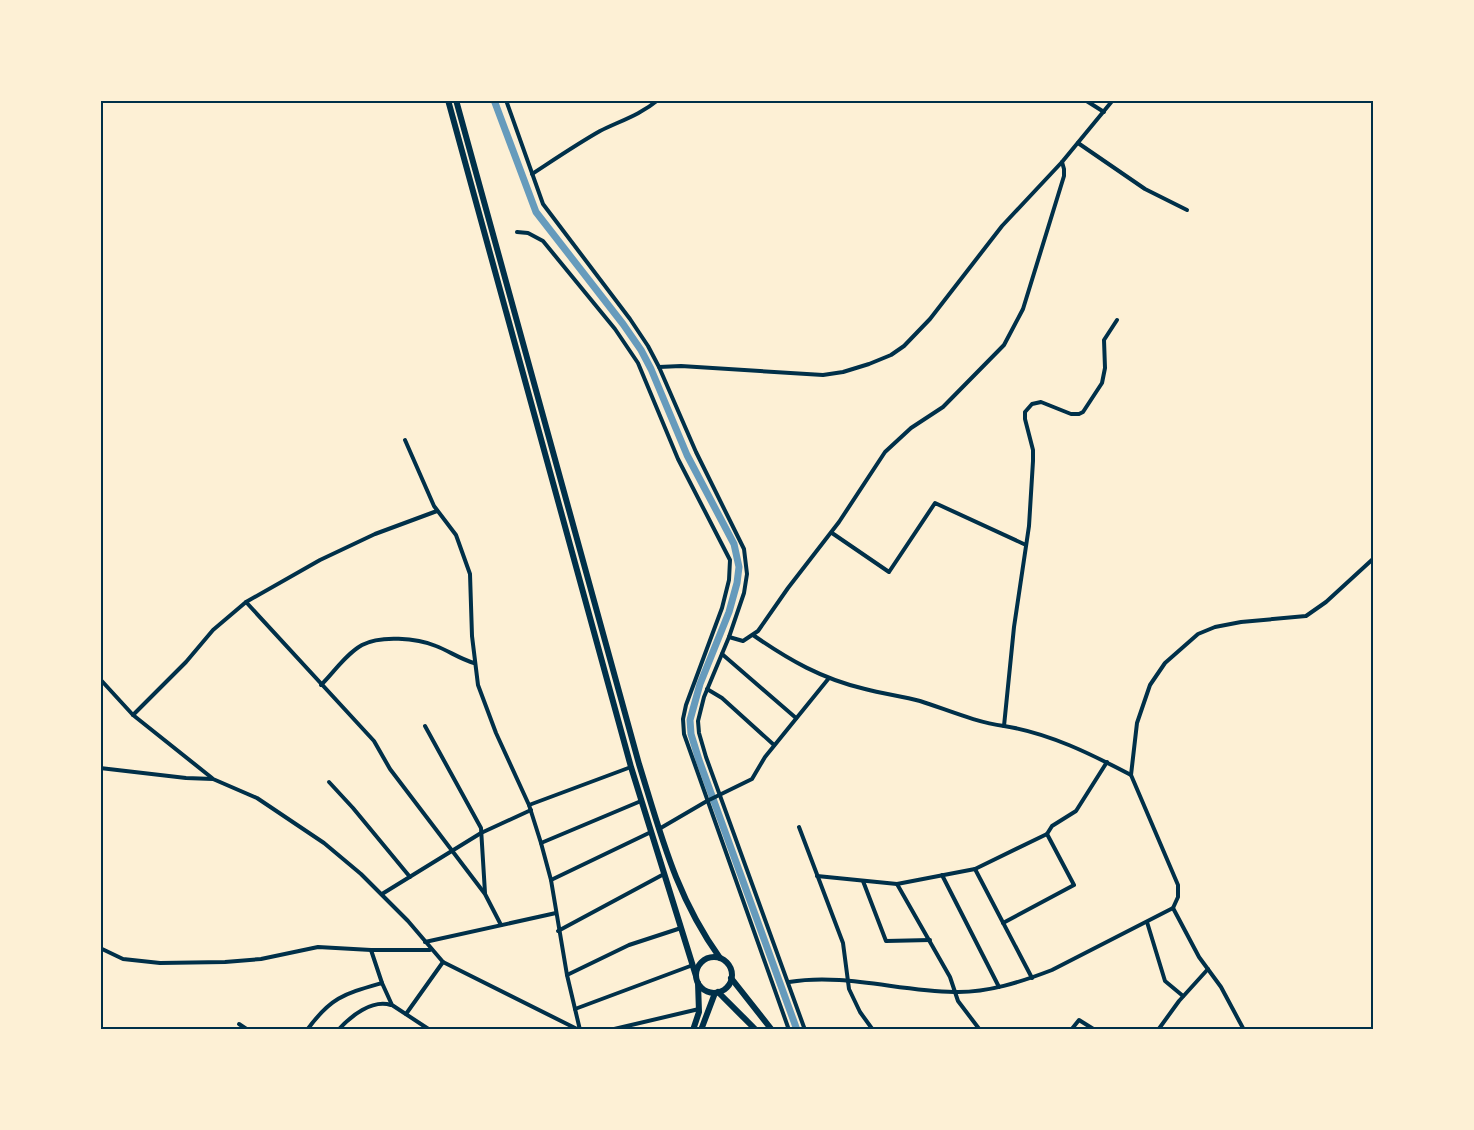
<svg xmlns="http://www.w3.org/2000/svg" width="1474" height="1130" font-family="Roboto,sans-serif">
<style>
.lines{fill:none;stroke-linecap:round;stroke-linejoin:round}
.canal{stroke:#669bbc;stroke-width:7}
.minor{stroke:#003049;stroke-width:4}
.trunk{stroke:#003049;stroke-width:6}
.neatline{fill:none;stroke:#003049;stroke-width:2}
</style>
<rect width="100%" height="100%" fill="#fdf0d5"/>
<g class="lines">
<polyline class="canal" points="494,100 536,212 623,324 641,350 651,369 687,455 734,544 739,567 737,583 729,612 700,684 690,720 691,734 699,760 797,1030"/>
<g class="minor">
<polyline points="506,100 543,204 630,319 648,346 659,367 696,452 744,549 747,574 744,593 729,637 704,697 698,721 699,733 706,757 805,1030"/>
<polyline points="1085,100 1104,112"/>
<polyline points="1078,143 1145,189 1187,210"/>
<path d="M532,174c23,-15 45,-30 68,-43 20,-10 40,-16 58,-31"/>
<polyline points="517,232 528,233 543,241 615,329 638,363 678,459 730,560 729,580 722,608 686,705 683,719 684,734 789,1030"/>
<polyline points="659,367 681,366 823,375 843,372 869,364 891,355 904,346 930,319 1002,226 1062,162 1113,100"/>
<polyline points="405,440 434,506 456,535 470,574 472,636 478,685 496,733 529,805 541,843 551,880 567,975 580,1030"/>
<polyline points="832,533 889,572 935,503 1026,545"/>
<polyline points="246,602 374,741 390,769 485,894 501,925"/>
<path d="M753,635c36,25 69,44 112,54 18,5 37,7 55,12 28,9 55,21 84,25l10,-99 15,-101 4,-65v-11l-8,-31v-7l7,-8 9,-2 30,12h8l4,-2 19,-29 3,-15 -1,-28 13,-20"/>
<polyline points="729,637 743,641 758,631 788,588 839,522 885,452 911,428 943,407 1004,345 1023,309 1064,176 1064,169 1062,162"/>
<polyline points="722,654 796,718"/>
<polyline points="100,679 133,715 212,778"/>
<path d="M321,685c13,-13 25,-31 41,-40 18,-10 55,-7 74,1 13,5 24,13 38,17"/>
<polyline points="707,689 722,698 774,745"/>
<polyline points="133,715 186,662 213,630 246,602 320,560 375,534 437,511"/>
<polyline points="425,726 481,828 485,893"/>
<path d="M1004,726c45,7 87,28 127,49"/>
<polyline points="100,768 186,778 213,779 257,798 324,843 361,874 408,921 443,962 579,1030"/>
<polyline points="329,782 353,808 410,877"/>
<polyline points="529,805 631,767"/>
<polyline points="799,827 843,943 849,989 860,1012 873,1030"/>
<polyline points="659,829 707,801 752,779 765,757 829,678"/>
<polyline points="541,843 641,801"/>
<polyline points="975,869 1032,978"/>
<polyline points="942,875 999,987"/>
<polyline points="817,876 897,884 975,869 1047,834 1052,826 1076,811 1107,762"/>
<polyline points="551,880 651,832"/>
<polyline points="863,881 886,941 930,940"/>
<polyline points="897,884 950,977 958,1001 980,1030"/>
<polyline points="382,894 481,833 531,810"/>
<polyline points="1173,908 1199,957 1221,987 1244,1030"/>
<polyline points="1147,922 1165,981 1183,996"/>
<polyline points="1003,923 1074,885 1047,834"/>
<polyline points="558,931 664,874"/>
<polyline points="425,942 556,913"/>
<polyline points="100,948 123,959 160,963 225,962 261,959 318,947 371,950 430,950"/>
<polyline points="371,950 382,983 392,1005 430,1030"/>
<polyline points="567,975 629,945 681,928"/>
<path d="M789,982c55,-9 109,9 165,10 33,1 67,-10 98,-22l121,-62 5,-11v-12l-47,-110 6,-52 13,-38 15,-22 33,-29 17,-7 26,-5 65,-6 20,-14 48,-44"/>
<polyline points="575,1009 693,965"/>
<polyline points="406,1014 443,962"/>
<polyline points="239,1024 248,1030"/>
<path d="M307,1030c24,-33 37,-36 75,-47"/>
<path d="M338,1030c13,-14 34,-31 53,-25"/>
<polyline points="610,1030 699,1009"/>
<polyline points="1071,1030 1079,1020 1095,1030"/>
<polyline points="1158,1030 1179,1001 1208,969"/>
</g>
<g class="trunk">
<polyline points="448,100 631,767 696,976"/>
<path d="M456,100l183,664c22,71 37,133 81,194"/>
<circle cx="714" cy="975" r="18"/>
<polyline points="731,978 772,1030"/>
<polyline points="718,992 756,1030"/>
<polyline points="693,1030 699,1012 698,983"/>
<polyline points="701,1030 715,993"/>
</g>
</g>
<rect width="1474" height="1130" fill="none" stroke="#fdf0d5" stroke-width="204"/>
<rect x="102" y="102" width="1270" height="926" class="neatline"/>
</svg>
